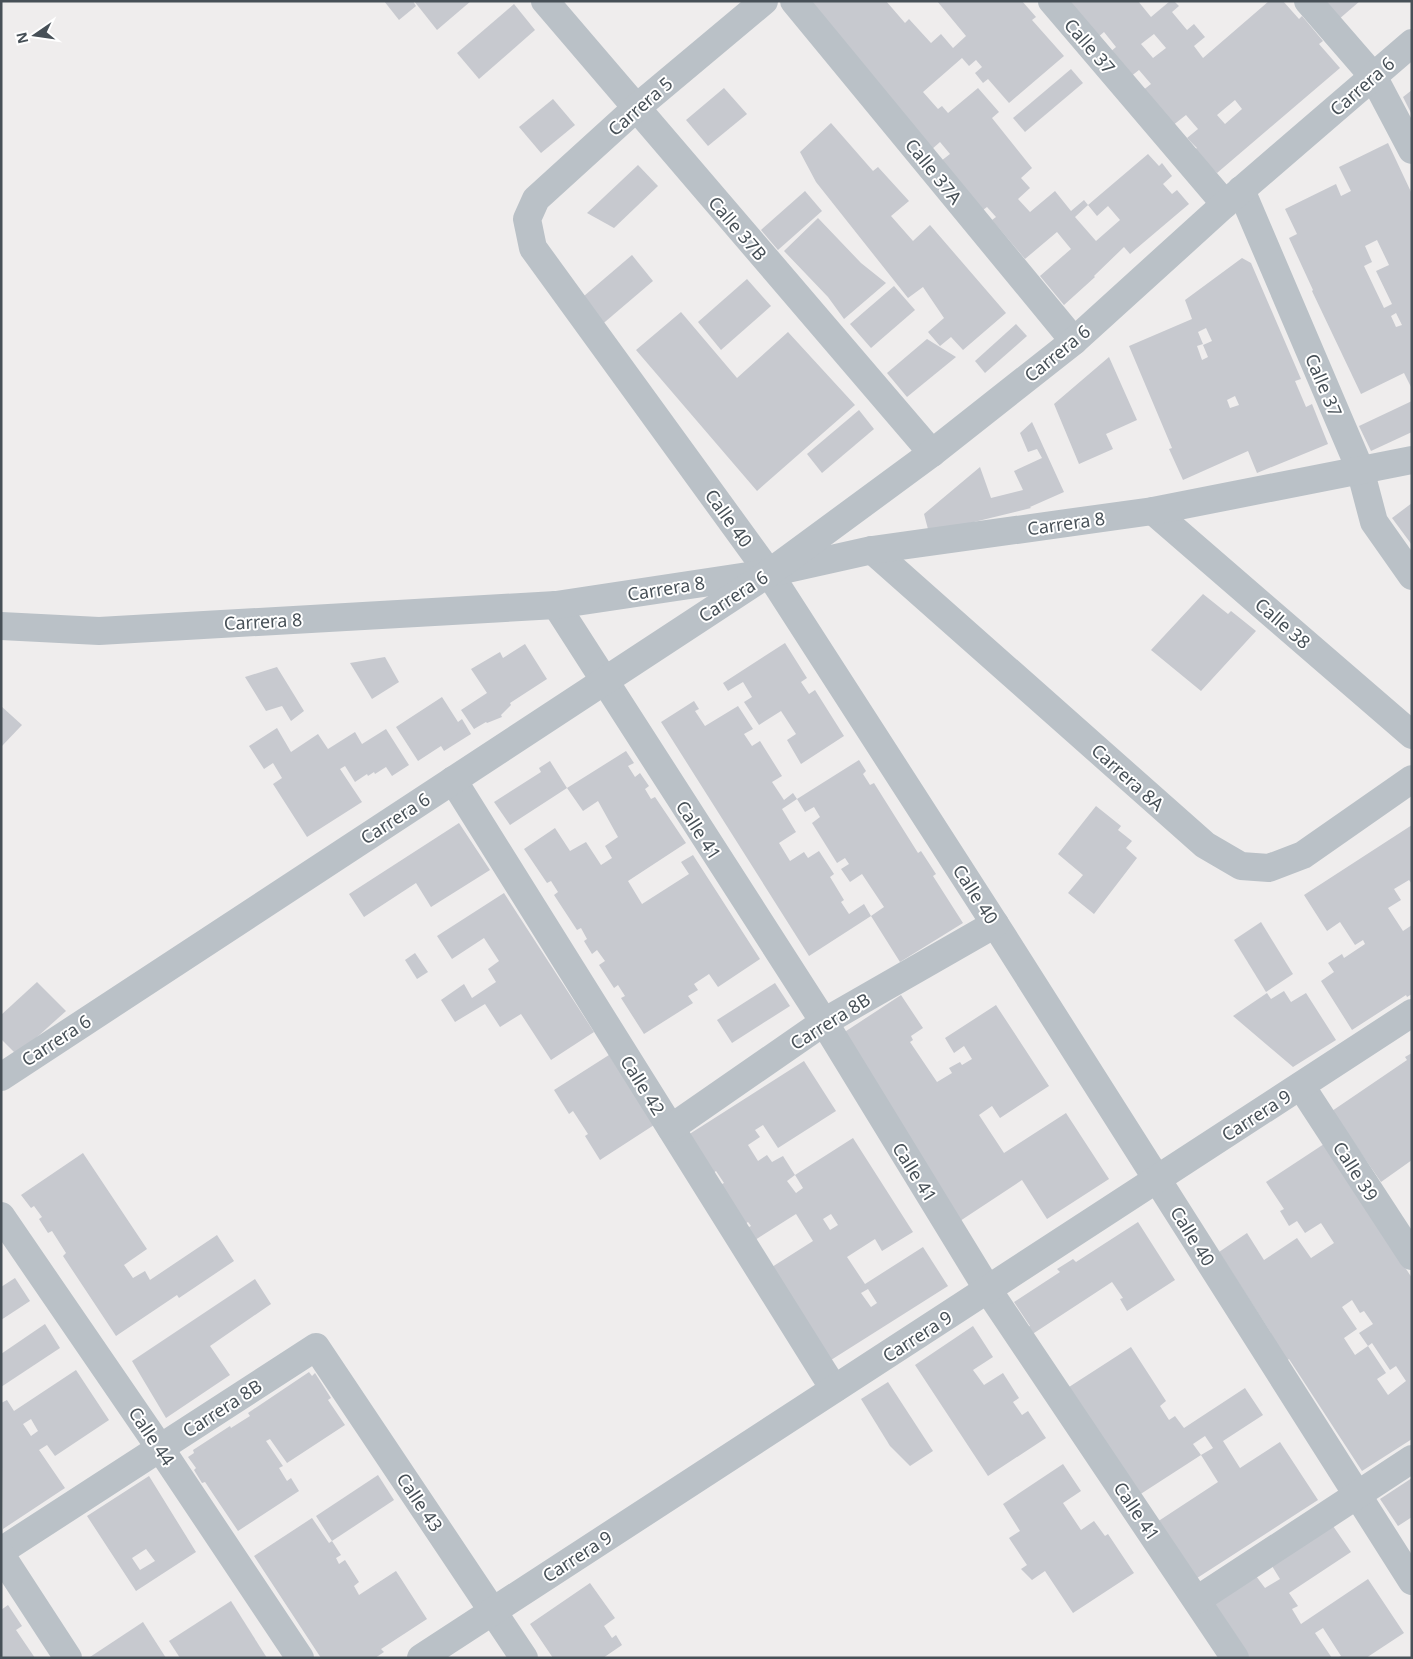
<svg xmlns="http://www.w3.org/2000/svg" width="1413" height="1659" font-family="'Noto Sans',sans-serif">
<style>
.building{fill:#c7c9cf;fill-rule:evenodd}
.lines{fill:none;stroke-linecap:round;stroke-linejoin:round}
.minor{stroke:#bac1c7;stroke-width:28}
.labels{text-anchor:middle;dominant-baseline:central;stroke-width:4;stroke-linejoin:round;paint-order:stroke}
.street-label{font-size:18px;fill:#475057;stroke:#fff}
</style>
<rect width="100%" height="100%" fill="#efeded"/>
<g class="building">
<polygon points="384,1 413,1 416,6 399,20"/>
<polygon points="414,1 471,1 437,30"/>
<polygon points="809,1 886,1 905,23 909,19 931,43 941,34 953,48 966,36 937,1 1022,1 1036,17 1032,20 1064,56 1009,103 988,79 983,83 975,73 982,67 976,60 969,66 962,58 923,92 938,109 942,106 948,113 978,88 999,112 992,118 1032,168 1021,178 1030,188 1018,199 1030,212 1055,191 1071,211 1084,200 1088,205 1075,217 1096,241 1120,220 1108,206 1097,216 1088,205 1148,154 1159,166 1162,163 1172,176 1163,184 1172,194 1177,190 1189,204 1130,254 1124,247 1094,276 1095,277 1064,305 1040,276 1071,249 1057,232 1025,259 992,220 996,217 987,207 983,210 941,161 950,154 940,142 931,150"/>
<path d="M1071,1h67l13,16 19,-16h4l5,5 -7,6 15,18 7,-6 11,13 -11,9 9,12 66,-57h14l16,18 3,-3 21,25 -4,3 21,24 -123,105 -24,-22 4,-3 -10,-10 11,-9 -12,-14 -14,11 -30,-35 9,-7 -12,-14 -9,7 -21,-24 7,-6 -12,-15 -7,6 -29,-34zM1154,34l12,14 -13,10 -12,-14zM1235,100l7,9 -17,15 -8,-9z"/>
<polygon points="1310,1 1360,1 1331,26"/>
<polygon points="514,4 535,30 479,79 457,53"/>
<polygon points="1071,69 1083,83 1025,132 1013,118"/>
<polygon points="724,88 747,114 708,146 686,120"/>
<polygon points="1412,90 1412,115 1403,97"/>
<polygon points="553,99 575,125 541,153 519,127"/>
<polygon points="831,123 873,171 878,167 909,201 891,216 913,241 930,225 1006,313 963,350 951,337 940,346 928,332 944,318 923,287 908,298 816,182 800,152"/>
<path d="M1388,143l24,51v195l-8,-16 -43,21 -49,-103 1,-1 -24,-52 8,-4 -12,-25 51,-25 5,12 10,-5 -12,-24zM1377,240l12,25 -13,6 16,33 -8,4 -20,-42 8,-4 -7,-16zM1396,313l6,12 -6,2 -5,-11z"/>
<polygon points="638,165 658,186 614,228 587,213"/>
<polygon points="805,191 822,211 778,250 761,230"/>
<polygon points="818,218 861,263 886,283 844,319 828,297 784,251"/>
<polygon points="632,255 653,281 599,327 577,302"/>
<path d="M1242,258l9,5 50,116 -6,2 11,26 6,-3 16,40 -71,29 -9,-22 -65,29 -14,-31 3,-1 -43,-102 63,-27 -7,-19zM1206,328l6,13 -9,4 5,12 -6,3 -5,-14 6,-2 -5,-12zM1235,396l4,9 -9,3 -3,-8z"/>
<polygon points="747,279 771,306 721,350 698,322"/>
<polygon points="894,286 915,310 871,348 850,324"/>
<polygon points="681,312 737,378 788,332 855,405 757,491 636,350"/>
<polygon points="1016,324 1027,336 985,373 975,361"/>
<polygon points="927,339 956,357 907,397 887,373"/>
<polygon points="1109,357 1137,420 1106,434 1113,449 1079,464 1054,404"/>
<polygon points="1412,401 1412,432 1371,451 1359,426"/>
<polygon points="859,410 874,429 822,473 807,454"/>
<polygon points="1032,422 1064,492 1030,507 1031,508 929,533 924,514 980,467 991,498 1023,490 1014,471 1042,458 1037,449 1028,452 1020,433"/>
<polygon points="1412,503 1412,545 1392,518"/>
<polygon points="1203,594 1228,614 1231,611 1256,631 1201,691 1151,650"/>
<polygon points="785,643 807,678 801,682 809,694 815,690 844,736 801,764 787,740 796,734 781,711 759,725 744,702 752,697 743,682 728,691 723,683"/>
<polygon points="525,644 547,679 510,703 511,705 501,715 502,717 487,723 486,722 474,729 461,710 487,693 471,669 500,652 503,658"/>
<polygon points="385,657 399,682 372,699 350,663"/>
<polygon points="277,667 304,711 291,721 282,706 266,711 245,677"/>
<polygon points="442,697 458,722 462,719 471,734 444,751 441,746 418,761 396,727"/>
<polygon points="694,701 699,709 695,711 705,726 738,706 753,729 744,734 752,746 760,741 782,776 772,782 784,800 793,793 797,799 782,809 796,832 779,843 790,861 804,852 808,858 819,851 834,874 830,877 844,900 841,902 849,914 864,904 871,916 884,907 862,874 850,882 841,869 849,864 845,858 837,863 812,823 820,817 814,807 805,812 797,799 859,760 866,771 863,774 870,785 874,783 918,853 921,851 936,874 933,876 963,923 900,962 871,916 809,956 661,722"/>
<polygon points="1,706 22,725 1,747"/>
<polygon points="277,728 291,752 318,734 328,749 355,732 362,744 386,729 409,765 392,776 386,767 375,774 374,772 368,776 367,774 355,782 345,766 340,769 362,802 307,837 273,784 282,778 273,763 264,769 249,746"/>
<polygon points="626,751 634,763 628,766 635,777 640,773 649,786 645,789 651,799 655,797 686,843 628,881 642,904 689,874 681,862 693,855 760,959 718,987 709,974 694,984 698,990 688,996 693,1003 644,1034 621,998 625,996 618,985 614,988 599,965 605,961 597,950 592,954 584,941 587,939 581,928 577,930 554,895 558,892 551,881 547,883 524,849 555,828 570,851 586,842 601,865 612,858 605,846 618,837 598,801 583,811 567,788"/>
<polygon points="550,761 567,788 510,825 494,802 541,772 539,768"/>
<polygon points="1096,806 1121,826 1118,830 1132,841 1126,848 1137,858 1094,914 1068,893 1083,875 1058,854"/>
<polygon points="459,823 490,870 431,907 416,883 364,917 349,894"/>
<polygon points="1412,825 1412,884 1409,880 1394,889 1401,900 1388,908 1403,931 1412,925 1412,994 1407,997 1406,995 1352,1030 1321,981 1334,972 1328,963 1342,954 1344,958 1365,944 1363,940 1355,945 1340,922 1327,931 1304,895"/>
<polygon points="504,893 594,1032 551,1060 521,1014 500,1027 485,1004 455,1022 441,1000 464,984 472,998 496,982 488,969 499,961 484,938 452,959 437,936"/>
<polygon points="1261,922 1293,974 1266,992 1234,940"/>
<polygon points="415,953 428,972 417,979 405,960"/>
<polygon points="37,982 66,1011 17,1055 1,1039 1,1015"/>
<polygon points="775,983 790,1006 732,1043 717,1020"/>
<polygon points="1284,991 1291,1002 1306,993 1336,1040 1293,1067 1233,1016 1267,993 1271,999"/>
<polygon points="901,995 923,1028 911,1036 913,1040 910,1042 937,1082 952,1073 949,1068 960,1062 962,1065 972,1059 964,1046 954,1053 945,1038 996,1005 1049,1086 1000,1118 992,1106 979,1115 1004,1153 1066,1113 1109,1179 1047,1219 1022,1180 960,1221 840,1035"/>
<polygon points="1412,1053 1412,1160 1381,1182 1332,1111 1407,1060 1405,1057"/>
<polygon points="609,1055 654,1125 600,1160 585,1136 588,1134 573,1111 569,1114 554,1090"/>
<path d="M804,1061l32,50 -58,37 -15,-23 -8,5 5,7 -12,8 10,16 9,-6 5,7 11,-6 12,19 -8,6 9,12 7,-5 -8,-13 58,-37 60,94 -31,19 -7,-12 -28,18 18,27 58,-37 25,39 -117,74 -59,-93 41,-26 -17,-27 -41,26 -8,-12 4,-2 -3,-4 -3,2 -25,-39 4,-2 -8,-12 -4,3 -24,-39zM831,1214l7,11 -8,5 -7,-11zM868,1289l9,14 -6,4 -10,-14z"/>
<path d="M1324,1144l88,134v161l-50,32 -73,-112 -4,3 -17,-27 3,-2 -52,-81 28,-19 17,27 33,-22 14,20 23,-15 -13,-20 -16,10 -8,-12 -8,5 -9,-15 4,-2 -18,-27zM1352,1300l8,13 4,-2 9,13 -14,9 9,13 4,-3 18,27 6,-4 10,15 -18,14 -11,-16 9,-6 -18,-27 -13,9 -11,-17 13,-9 -15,-22z"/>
<polygon points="83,1153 147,1249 124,1265 133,1278 145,1271 150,1280 217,1235 234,1261 179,1298 177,1295 116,1336 63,1256 66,1253 52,1231 48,1233 39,1219 42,1217 34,1206 31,1208 21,1195"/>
<polygon points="1138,1222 1175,1280 1127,1311 1120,1299 1123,1298 1112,1282 1031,1335 1026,1328 1030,1326 1014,1302 1060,1272 1057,1269 1073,1259 1076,1262"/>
<polygon points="15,1278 30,1301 1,1320 1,1287"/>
<polygon points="255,1279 271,1304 210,1346 230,1375 166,1418 132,1361"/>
<polygon points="45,1324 60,1348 1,1387 1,1354"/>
<polygon points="973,1326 993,1357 973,1370 984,1385 1003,1373 1019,1398 1013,1402 1022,1415 1028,1411 1046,1438 988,1476 915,1365"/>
<polygon points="1131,1347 1166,1401 1160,1406 1169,1420 1175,1416 1184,1428 1245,1388 1263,1415 1223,1441 1240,1468 1280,1442 1318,1500 1194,1580 1157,1522 1218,1482 1201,1455 1213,1448 1205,1436 1193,1444 1201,1455 1136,1497 1069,1387"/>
<path d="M76,1370l33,50 -54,36 -8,-11 -8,5 26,38 -62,41 -2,-126 6,-3 7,11zM31,1419l7,12 -7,5 -8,-12z"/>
<polygon points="309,1372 312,1376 315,1373 331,1398 328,1400 345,1425 287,1463 270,1439 266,1441 283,1466 279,1468 287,1481 291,1478 299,1491 238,1531 205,1482 202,1483 194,1470 196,1468 188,1457 194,1453 193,1450 230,1426 231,1428 250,1416 248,1413"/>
<polygon points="888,1382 933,1451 910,1466 890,1446 861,1399"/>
<polygon points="1063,1464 1081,1491 1063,1503 1081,1530 1094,1521 1105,1536 1108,1534 1134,1573 1073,1613 1045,1571 1032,1580 1021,1569 1027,1565 1009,1538 1020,1531 1003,1504"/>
<polygon points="378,1475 394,1500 332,1541 316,1516"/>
<path d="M149,1476l47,76 -60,39 -49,-75zM146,1549l9,12 -15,9 -8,-12z"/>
<polygon points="1412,1478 1412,1517 1398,1526 1380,1499"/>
<polygon points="312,1518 329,1543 332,1541 341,1555 336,1558 339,1564 345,1560 359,1582 354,1586 359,1595 396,1571 427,1619 381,1649 384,1652 375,1658 321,1658 254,1556"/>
<polygon points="1333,1526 1351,1552 1289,1593 1298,1606 1292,1609 1301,1624 1368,1579 1404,1633 1366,1658 1337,1658 1341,1656 1323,1628 1315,1633 1332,1658 1244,1658 1210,1606 1256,1576 1265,1588 1280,1579 1272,1566"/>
<polygon points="590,1583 615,1618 604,1626 612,1638 616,1635 622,1645 603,1658 553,1658 530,1624"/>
<polygon points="231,1601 267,1658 180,1658 169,1641"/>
<polygon points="8,1605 22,1626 16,1630 35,1658 1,1658 1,1610"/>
<polygon points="143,1622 166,1658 90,1657"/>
</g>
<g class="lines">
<g class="minor">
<polyline points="545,1 932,453"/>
<polyline points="764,1 635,109 536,199 527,219 533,248 769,573 995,924 1412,1581"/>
<polyline points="794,1 1074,341"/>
<polyline points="1052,1 1225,204"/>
<polyline points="1308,1 1373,76 1412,150"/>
<polyline points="1241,190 1360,469 1374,522 1412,576"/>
<polyline points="1153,511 1412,735"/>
<polyline points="872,550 1205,845 1241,866 1269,868 1303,855 1412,779"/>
<polyline points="556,605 824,1022 988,1290 1235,1658"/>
<polyline points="1,626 99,631 556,605 769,573 872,550 1153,511 1412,460"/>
<polyline points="453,780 834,1389"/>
<polyline points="1,1077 769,573 932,453 1074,341 1225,204 1412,43"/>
<polyline points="1301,1086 1412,1256"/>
<polyline points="671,1128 824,1022 995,924"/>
<polyline points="1,1216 160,1448 300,1658"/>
<polyline points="1,1551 316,1347 524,1658"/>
<polyline points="1,1555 68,1658"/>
<polyline points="1197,1600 1412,1459"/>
<polyline points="421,1658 1412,1013"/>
</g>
</g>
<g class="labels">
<g class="street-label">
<text transform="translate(1090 46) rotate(49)">Calle 37</text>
<text transform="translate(1362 86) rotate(-41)">Carrera 6</text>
<text transform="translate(640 106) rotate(-41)">Carrera 5</text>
<text transform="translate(934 171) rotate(51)">Calle 37A</text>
<text transform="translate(738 228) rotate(49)">Calle 37B</text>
<text transform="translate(1057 353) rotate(-39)">Carrera 6</text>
<text transform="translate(1324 385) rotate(67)">Calle 37</text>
<text transform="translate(729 518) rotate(54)">Calle 40</text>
<text transform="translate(1066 523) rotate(-8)">Carrera 8</text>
<text transform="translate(666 588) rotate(-9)">Carrera 8</text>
<text transform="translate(733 596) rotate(-33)">Carrera 6</text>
<text transform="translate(263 621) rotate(-3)">Carrera 8</text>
<text transform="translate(1283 623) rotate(41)">Calle 38</text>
<text transform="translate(1128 777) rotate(42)">Carrera 8A</text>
<text transform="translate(395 818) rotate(-33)">Carrera 6</text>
<text transform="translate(699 830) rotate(57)">Calle 41</text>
<text transform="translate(976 894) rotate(57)">Calle 40</text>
<text transform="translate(830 1021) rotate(-32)">Carrera 8B</text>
<text transform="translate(56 1040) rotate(-33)">Carrera 6</text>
<text transform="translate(643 1085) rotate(58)">Calle 42</text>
<text transform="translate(1256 1115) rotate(-33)">Carrera 9</text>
<text transform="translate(1356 1171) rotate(57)">Calle 39</text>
<text transform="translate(915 1172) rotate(58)">Calle 41</text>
<text transform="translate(1193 1236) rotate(58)">Calle 40</text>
<text transform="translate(917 1336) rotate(-33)">Carrera 9</text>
<text transform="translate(222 1408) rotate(-33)">Carrera 8B</text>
<text transform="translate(152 1436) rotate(56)">Calle 44</text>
<text transform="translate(420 1502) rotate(56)">Calle 43</text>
<text transform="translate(1137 1511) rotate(56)">Calle 41</text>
<text transform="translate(577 1556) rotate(-33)">Carrera 9</text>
</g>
</g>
<rect width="1413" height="1659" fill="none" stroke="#475057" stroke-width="5"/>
<g transform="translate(35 35) rotate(257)" stroke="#ffffff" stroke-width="4" paint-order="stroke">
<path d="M0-4L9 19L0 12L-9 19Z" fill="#475057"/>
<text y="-8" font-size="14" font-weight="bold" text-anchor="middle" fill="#475057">N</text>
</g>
</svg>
